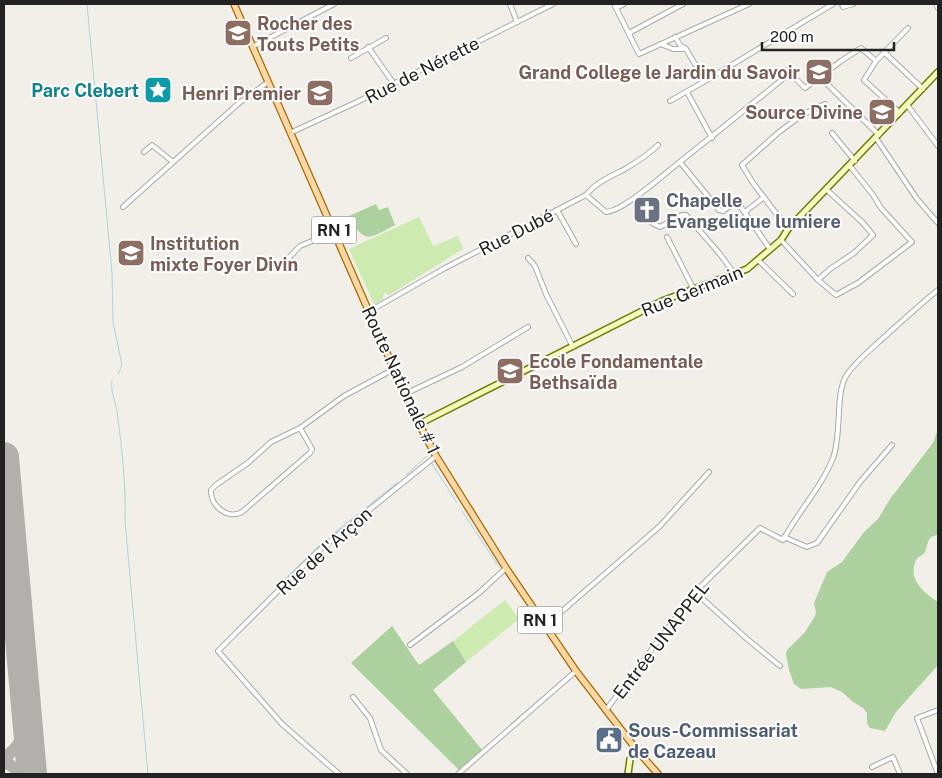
<svg xmlns="http://www.w3.org/2000/svg" width="942" height="778" font-family="'Public Sans',sans-serif">
<style>
.grass{fill:#cdebb0}
.forest{fill:#add19e}
.lines{fill:none;stroke-linecap:round;stroke-linejoin:round}
.stream{stroke:#aad3df;stroke-width:1}
.taxiway{stroke:#b1b0ac;stroke-width:12}
.runway{stroke:#b1b0ac;stroke-width:30}
.street-casing{stroke:#a9a9a9;stroke-width:6}
.secondary-casing{stroke:#707d05;stroke-width:8}
.primary-casing{stroke:#a06b00;stroke-width:8}
.street{stroke:#fff;stroke-width:4}
.secondary{stroke:#f7fabf;stroke-width:5}
.primary{stroke:#fcd6a4;stroke-width:5.5}
.labels{text-anchor:middle;dominant-baseline:central;stroke-width:4;stroke-linejoin:round;paint-order:stroke}
.shield{fill:#fff;stroke:#646464;stroke-width:1}
.shield-label{font-size:16px;font-weight:bold;fill:#222}
.education-label{font-size:18px;font-weight:bold;fill:#785e54;stroke:#fff;text-anchor:start}
.street-label{font-size:18px;fill:#222;stroke:#fff}
.culture-label{font-size:18px;font-weight:bold;fill:#0d838f;stroke:#fff;text-anchor:end}
.worship-label{font-size:18px;font-weight:bold;fill:#5b616d;stroke:#fff;text-anchor:start}
.service-label{font-size:18px;font-weight:bold;fill:#4e5e75;stroke:#fff;text-anchor:start}
</style>
<rect width="100%" height="100%" fill="#f2efe9"/>
<g class="grass">
<polygon points="419,217 433,246 458,236 463,249 389,295 385,293 382,296 384,299 375,304 374,304 349,249"/>
<polygon points="505,600 519,619 466,662 453,641"/>
</g>
<g class="forest">
<path d="M376,204l3,6 9,-3 7,18c-27,14 -30,20 -46,-9z"/>
<path d="M938,431v104c-12,1 -9,9 -13,17 -2,3 -6,4 -9,8 -9,19 8,33 22,42v63l-42,47 -11,19 -15,-3 -3,-5v-10l-4,-5 -10,-6 -11,-10 -11,-5 -30,2 -7,-5 -5,-14 -3,-16 1,-4 18,-18 10,-16 1,-4 -2,-9 13,-31 15,-10 22,-30 14,-13 12,-20 43,-56 3,-9z"/>
<polygon points="392,626 419,665 453,641 466,662 433,690 483,751 460,771 351,663"/>
</g>
<g class="lines">
<g class="stream">
<polyline points="87,4 112,273 113,322 122,365 118,374"/>
<polyline points="266,42 339,4"/>
<path d="M112,381c-2,10 4,21 5,31 5,36 9,73 8,109l23,253"/>
<polyline points="431,462 457,503"/>
<polyline points="406,475 427,456"/>
<polyline points="462,511 499,567"/>
<polyline points="333,534 397,483"/>
<polyline points="282,582 325,540"/>
</g>
<g class="taxiway">
<path d="M4,758c14,-10 20,-20 23,-37"/>
<polyline points="4,763 9,764 22,774"/>
</g>
<polyline class="runway" points="4,457 32,774"/>
<defs>
<g id="street">
<polyline points="510,4 517,22"/>
<polyline points="614,4 639,54 749,4"/>
<polyline points="842,4 843,7 853,4"/>
<polyline points="936,4 938,8"/>
<polyline points="616,8 624,4"/>
<polyline points="629,33 683,4"/>
<polyline points="675,37 680,45 686,49"/>
<polyline points="661,44 673,49 686,49 705,81 833,4"/>
<polyline points="252,47 334,4"/>
<polyline points="368,47 394,84"/>
<polyline points="885,53 923,89"/>
<polyline points="351,58 386,38"/>
<polyline points="876,61 864,80 900,113"/>
<polyline points="820,77 879,135"/>
<polyline points="687,92 712,138"/>
<polyline points="670,101 705,81"/>
<polyline points="908,106 938,146"/>
<polyline points="290,133 357,102 553,4"/>
<polyline points="832,133 855,161"/>
<polyline points="876,138 917,199 938,223"/>
<polyline points="144,152 152,145 173,162"/>
<polyline points="680,162 719,210 723,211 734,203 738,203 770,249"/>
<path d="M586,195l20,17c17,-1 56,-36 70,-47 38,-30 76,-61 114,-92l15,15 36,-27 20,-13 15,13 32,-33"/>
<polyline points="123,207 239,103 268,82"/>
<polyline points="557,210 576,244"/>
<polyline points="745,212 764,197"/>
<polyline points="652,223 660,227 682,215 686,215 719,253 734,273"/>
<polyline points="788,229 753,183 742,165 779,132 802,115 825,104"/>
<polyline points="667,237 693,288"/>
<polyline points="781,240 818,280 836,295 858,283 912,242 881,208 873,195 850,166"/>
<polyline points="528,258 535,266 546,294 573,347"/>
<polyline points="758,260 793,294"/>
<polyline points="281,266 300,246 312,241 332,226"/>
<polyline points="818,280 830,269 854,253 873,235 863,223 827,190"/>
<path d="M368,312l77,-44 141,-73c10,-13 26,-19 39,-26 12,-7 23,-14 33,-24"/>
<polyline points="405,394 462,367 528,327"/>
<path d="M300,428l12,21 -2,4 -68,59c-14,8 -32,-6 -31,-22l5,-5 33,-23 22,-20 29,-14 44,-32 50,-27"/>
<polyline points="784,537 807,547 817,543 860,482 892,445"/>
<polyline points="695,592 746,638 780,666"/>
<polyline points="545,626 660,526 709,472"/>
<polyline points="410,645 479,593 506,568"/>
<polyline points="353,697 370,718 381,750 407,774"/>
<path d="M606,710l89,-118 65,-64 23,12c15,-28 38,-52 50,-82 9,-24 2,-63 13,-82 9,-14 23,-25 35,-36 19,-17 37,-34 57,-50"/>
<polyline points="872,767 893,757 900,774"/>
<polyline points="339,774 282,724 218,651 317,552 436,456"/>
<polyline points="458,774 576,671"/>
<polyline points="938,774 917,718 938,710"/>
</g>
<g id="secondary">
<polyline points="419,424 662,301 747,269 781,240 788,229 938,72"/>
<polyline points="628,774 630,759 636,749"/>
</g>
<polyline id="primary" points="234,4 394,369 419,424 436,456 506,568 576,671 636,749 658,774"/>
</defs>
<use href="#street" class="street-casing"/>
<use href="#secondary" class="secondary-casing"/>
<use href="#primary" class="primary-casing"/>
<use href="#street" class="street"/>
<use href="#secondary" class="secondary"/>
<use href="#primary" class="primary"/>
</g>
<defs>
<symbol id="school-square" viewBox="-11 -11 22 22"><rect x="-9" y="-9" width="18" height="18" rx="4" fill="#8d6e63" stroke="#fff"/><path d="M0-5L7-2L0 1L-7-2ZM-4 1L0 2.5L4 1V4Q0 6-4 4Z" fill="#fff"/></symbol>
<symbol id="sight-square" viewBox="-11 -11 22 22"><rect x="-9" y="-9" width="18" height="18" rx="4" fill="#0f9aa8" stroke="#fff"/><path d="M0-6L1.8-2.2L6-1.7L2.9 1.2L3.7 5.4L0 3.3L-3.7 5.4L-2.9 1.2L-6-1.7L-1.8-2.2Z" fill="#fff"/></symbol>
<symbol id="church-square" viewBox="-11 -11 22 22"><rect x="-9" y="-9" width="18" height="18" rx="4" fill="#6b7280" stroke="#fff"/><path d="M-1.2-6h2.4v3.5h3.3v2.4h-3.3V6h-2.4V-.1h-3.3v-2.4h3.3Z" fill="#fff"/></symbol>
<symbol id="civic-square" viewBox="-11 -11 22 22"><rect x="-9" y="-9" width="18" height="18" rx="4" fill="#5c6f8a" stroke="#fff"/><path d="M-.6-6.5H3V-4.5H.6V-3L4-1V1h2V6H-6V1h2V-1L-.6-3ZM-1.2 2.5V6h2.4V2.5Z" fill="#fff"/></symbol>
</defs>
<g fill-rule="evenodd">
<use href="#school-square" x="222" y="17" width="32" height="32"/>
<use href="#school-square" x="803" y="56" width="32" height="32"/>
<use href="#sight-square" x="142" y="74" width="32" height="32"/>
<use href="#school-square" x="304" y="77" width="32" height="32"/>
<use href="#school-square" x="866" y="96" width="32" height="32"/>
<use href="#church-square" x="631" y="194" width="32" height="32"/>
<use href="#school-square" x="115" y="237" width="32" height="32"/>
<use href="#school-square" x="494" y="355" width="32" height="32"/>
<use href="#civic-square" x="593" y="724" width="32" height="32"/>
</g>
<g class="labels">
<g class="shield">
<rect x="311.5" y="216.5" width="45" height="27" rx="4"/>
<rect x="517.5" y="606.5" width="45" height="27" rx="4"/>
</g>
<g class="shield-label">
<text x="334" y="230">RN 1</text>
<text x="540" y="620">RN 1</text>
</g>
<g class="education-label">
<text x="257" y="23">Rocher des<tspan x="257" dy="21">Touts Petits</tspan></text>
<text x="800" y="72" text-anchor="end">Grand College le Jardin du Savoir</text>
<text x="301" y="93" text-anchor="end">Henri Premier</text>
<text x="863" y="112" text-anchor="end">Source Divine</text>
<text x="150" y="243">Institution<tspan x="150" dy="21">mixte Foyer Divin</tspan></text>
<text x="529" y="361">Ecole Fondamentale<tspan x="529" dy="21">Bethsaïda</tspan></text>
</g>
<g class="street-label">
<text transform="translate(422 70) rotate(-27)">Rue de Nérette</text>
<text transform="translate(516 232) rotate(-27)">Rue Dubé</text>
<text transform="translate(692 291) rotate(-22)">Rue Germain</text>
<text transform="translate(401 380) rotate(65)">Route Nationale # 1</text>
<text transform="translate(324 551) rotate(-42)">Rue de l'Arçon</text>
<text transform="translate(661 640) rotate(-52)">Entrée UNAPPEL</text>
</g>
<g class="culture-label">
<text x="139" y="90">Parc Clebert</text>
</g>
<g class="worship-label">
<text x="666" y="200">Chapelle<tspan x="666" dy="21">Evangelique lumiere</tspan></text>
</g>
<g class="service-label">
<text x="628" y="730">Sous-Commissariat<tspan x="628" dy="21">de Cazeau</tspan></text>
</g>
</g>
<rect width="942" height="778" fill="none" stroke="#222222" stroke-width="10"/>
<path d="M762 42v8h132v-8" fill="none" stroke="#222222" stroke-width="2.5"/>
<text x="770" y="42" font-size="15" fill="#222222" stroke="#ffffff" stroke-width="4" paint-order="stroke">200 m</text>
</svg>
